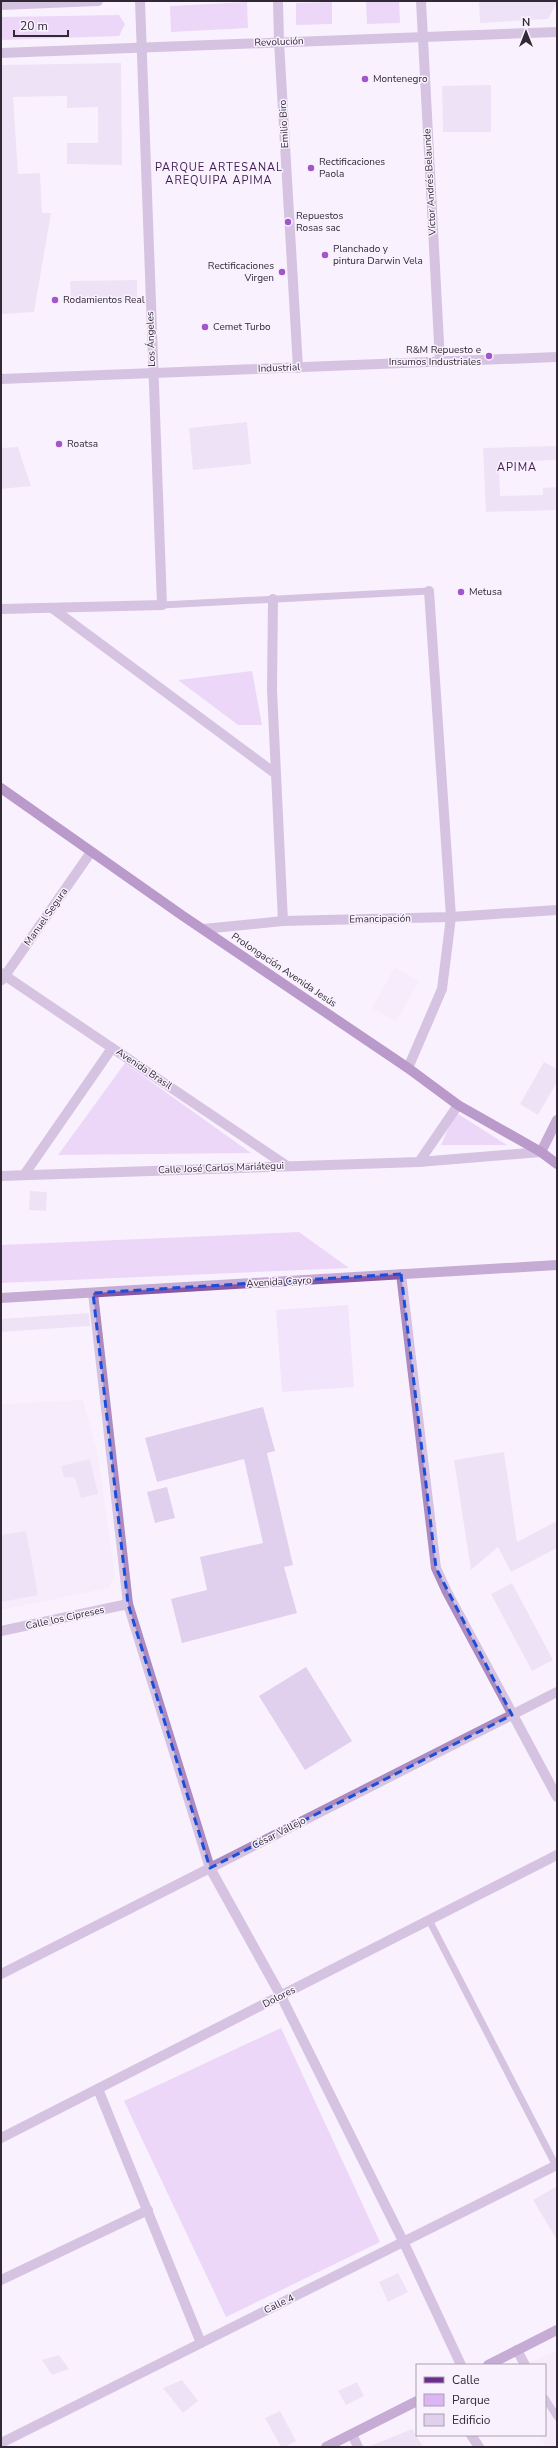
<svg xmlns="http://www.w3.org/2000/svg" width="558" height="2448" font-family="'Nunito Sans',sans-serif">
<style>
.built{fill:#f2e4fb}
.green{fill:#dcb6f4}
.building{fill:#e1cfee}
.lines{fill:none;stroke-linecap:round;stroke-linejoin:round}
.lane{stroke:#ab8bc0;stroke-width:7}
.street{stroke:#ab8bc0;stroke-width:10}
.secondary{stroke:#8756a4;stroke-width:10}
.primary{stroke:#6d2d8e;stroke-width:10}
.marked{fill:none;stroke:#1d4ed8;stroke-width:3;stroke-dasharray:8 5;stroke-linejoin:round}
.poi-dot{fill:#a157ca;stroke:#f9f2fe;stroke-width:1.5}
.labels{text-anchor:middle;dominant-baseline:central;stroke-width:3;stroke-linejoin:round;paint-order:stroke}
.street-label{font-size:10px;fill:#312a36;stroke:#f9f2fe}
.poi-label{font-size:10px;fill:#312a36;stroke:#f9f2fe;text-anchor:start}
.neighbourhood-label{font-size:11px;letter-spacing:1px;fill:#3d1950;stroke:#f9f2fe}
</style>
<rect width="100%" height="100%" fill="#f9f2fe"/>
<g class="built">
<polygon points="395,967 419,981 396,1022 372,1008"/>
<polygon points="348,1305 354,1387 282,1392 276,1310"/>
<polygon points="83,1400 97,1450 115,1575 109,1588 1,1610 1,1404"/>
<polygon points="557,2351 557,2447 546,2447 539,2435 545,2435 545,2365 523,2365"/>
</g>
<g class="green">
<polygon points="366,1 399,1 400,23 367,24"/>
<polygon points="247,2 248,28 171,32 170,6"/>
<polygon points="332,2 332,24 296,25 296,3"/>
<polygon points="119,15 125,24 119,36 1,40 1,17"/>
<polygon points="252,671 262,725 238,725 178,680"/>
<polygon points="125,1063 251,1153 58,1155"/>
<polygon points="455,1112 507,1145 441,1145"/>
<polygon points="299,1232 349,1268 1,1283 1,1245"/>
<polygon points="281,2028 380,2242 226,2317 124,2101"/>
</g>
<g class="building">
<polygon points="479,1 557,1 557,2 548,19 480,23"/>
<polygon points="121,63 122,165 67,164 67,143 98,143 98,107 67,108 67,96 13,97 18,174 40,173 42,213 51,213 34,312 2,314 1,65"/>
<polygon points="491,85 491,132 443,132 442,86"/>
<polygon points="137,280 137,302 71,303 70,281"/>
<polygon points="247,422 251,464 193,470 189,428"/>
<polygon points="556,446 557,460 499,462 500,496 543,495 543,488 557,487 557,510 486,512 483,448"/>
<polygon points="18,447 31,486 1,489 1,448"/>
<polygon points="544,1062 557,1069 557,1082 538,1115 520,1104"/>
<polygon points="30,1191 47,1192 46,1211 29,1210"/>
<polygon points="89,1313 90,1326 1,1332 1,1319"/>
<polygon points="263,1407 275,1451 267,1453 293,1565 284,1567 297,1613 182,1643 171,1599 207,1590 200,1557 263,1543 244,1459 157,1482 145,1438"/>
<polygon points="504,1452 517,1542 557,1521 557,1548 511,1572 498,1547 471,1570 454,1460"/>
<polygon points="90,1459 98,1494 81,1498 75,1478 64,1477 61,1466"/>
<polygon points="167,1487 175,1518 155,1523 147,1492"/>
<polygon points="26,1531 38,1595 1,1602 1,1535"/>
<polygon points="512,1583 553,1660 532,1671 491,1594"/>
<polygon points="306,1667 352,1741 305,1770 259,1696"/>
<polygon points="557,2186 557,2240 533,2200"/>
<polygon points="398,2273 408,2292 388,2302 379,2282"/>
<polygon points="59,2355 69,2369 52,2375 42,2360"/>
<polygon points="182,2380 198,2401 183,2413 163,2388"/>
<polygon points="357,2382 364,2396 346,2405 338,2391"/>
<polygon points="280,2411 296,2441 285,2447 281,2447 265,2418"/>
<polygon points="412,2429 423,2447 368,2447"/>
</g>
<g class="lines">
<g class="lane">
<polyline points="162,605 429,591"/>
<polyline points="429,1920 556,2166"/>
<polyline points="545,2398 557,2417"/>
</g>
<g class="street">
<polyline points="278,1 279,42 298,368"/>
<polyline points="421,1 440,362"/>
<polyline points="1,5 98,1"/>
<polyline points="1,53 557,32"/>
<polyline points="1,379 557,357"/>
<polyline points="273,599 272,690 283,921"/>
<polyline points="52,608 276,774"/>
<polyline points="1,609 162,605 140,1"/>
<polyline points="203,929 283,921 451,917 557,910"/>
<polyline points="1,973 287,1166"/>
<polyline points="2,980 91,852"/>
<polyline points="408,1068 442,989 451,917 429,591"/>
<polyline points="419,1162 458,1105"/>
<polyline points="24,1175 112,1048"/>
<polyline points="1,1176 419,1162 541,1152"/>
<polyline points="401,1274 436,1568 447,1592 557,1797"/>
<polyline points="93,1293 128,1604 210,1868 281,1996 404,2243 461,2365"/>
<polyline points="1,1631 128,1604"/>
<polyline points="1,1974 557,1692"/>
<polyline points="98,2089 201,2343"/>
<polyline points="1,2138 557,1855"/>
<polyline points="1,2280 148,2210"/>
<polyline points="517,2350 525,2365"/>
<polyline points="352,2434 358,2447"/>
<polyline points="471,2435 479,2447"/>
<polyline points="1,2443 557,2165"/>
</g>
<g class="secondary">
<polyline points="541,1152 557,1120"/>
<polyline points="1,1298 557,1265"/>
<polyline points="488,2365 557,2330"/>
<polyline points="326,2447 417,2401"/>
</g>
<polyline class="primary" points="1,788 183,916 408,1068 458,1105 541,1152 557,1164"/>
</g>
<path d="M0 0H558V2448H0ZM401,1274l35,294 76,147 -302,153 -82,-264 -35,-311z" fill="#f9f2fe" fill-opacity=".55" fill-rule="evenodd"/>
<path class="marked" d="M401,1274l35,294 76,147 -302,153 -82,-264 -35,-311z"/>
<g class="poi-dot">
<circle cx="365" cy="79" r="4"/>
<circle cx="311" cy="168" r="4"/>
<circle cx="288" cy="222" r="4"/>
<circle cx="325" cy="255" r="4"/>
<circle cx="282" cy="272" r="4"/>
<circle cx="55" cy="300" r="4"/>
<circle cx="205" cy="327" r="4"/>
<circle cx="489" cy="356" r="4"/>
<circle cx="59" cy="444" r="4"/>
<circle cx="461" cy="592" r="4"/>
</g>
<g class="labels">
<g class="street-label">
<text transform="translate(279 42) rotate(-2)">Revolución</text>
<text transform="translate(284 124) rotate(-93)">Emilio Biro</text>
<text transform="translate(430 182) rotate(-93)">Víctor Andrés Belaunde</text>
<text transform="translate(151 339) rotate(-92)">Los Ángeles</text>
<text transform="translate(279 368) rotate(-2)">Industrial</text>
<text transform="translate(46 917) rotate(-55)">Manuel Segura</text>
<text transform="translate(380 919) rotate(-1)">Emancipación</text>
<text transform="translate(284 970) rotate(34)">Prolongación Avenida Jesús</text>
<text transform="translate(144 1069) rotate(34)">Avenida Brasil</text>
<text transform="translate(221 1168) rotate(-2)">Calle José Carlos Mariátegui</text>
<text transform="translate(279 1282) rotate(-3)">Avenida Cayro</text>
<text transform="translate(65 1618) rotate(-12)">Calle los Cipreses</text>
<text transform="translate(279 1833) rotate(-27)">César Vallejo</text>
<text transform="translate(279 1997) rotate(-27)">Dolores</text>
<text transform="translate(279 2304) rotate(-26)">Calle 4</text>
</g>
<g class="poi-label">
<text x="373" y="79">Montenegro</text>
<text x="319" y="162">Rectificaciones<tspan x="319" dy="12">Paola</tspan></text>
<text x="296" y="216">Repuestos<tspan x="296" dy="12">Rosas sac</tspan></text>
<text x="333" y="249">Planchado y<tspan x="333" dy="12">pintura Darwin Vela</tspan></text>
<text x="274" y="266" text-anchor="end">Rectificaciones<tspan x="274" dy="12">Virgen</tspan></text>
<text x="63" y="300">Rodamientos Real</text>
<text x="213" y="327">Cemet Turbo</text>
<text x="481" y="350" text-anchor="end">R&amp;M Repuesto e<tspan x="481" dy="12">Insumos Industriales</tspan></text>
<text x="67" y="444">Roatsa</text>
<text x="469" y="592">Metusa</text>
</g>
<g class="neighbourhood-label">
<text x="219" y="167">PARQUE ARTESANAL<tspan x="219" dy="13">AREQUIPA APIMA</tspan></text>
<text x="517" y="467">APIMA</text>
</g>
</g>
<rect width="558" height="2448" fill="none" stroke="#312a36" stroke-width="4"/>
<rect x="416" y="2364" width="130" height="72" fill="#f9f2fe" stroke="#a9a2ae"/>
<rect x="424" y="2377" width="20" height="6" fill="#6d2d8e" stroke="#a9a2ae"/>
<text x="452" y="2384" font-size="12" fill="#312a36">Calle</text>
<rect x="424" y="2394" width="20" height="12" fill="#dcb6f4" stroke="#a9a2ae"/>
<text x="452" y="2404" font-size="12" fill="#312a36">Parque</text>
<rect x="424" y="2414" width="20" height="12" fill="#e1cfee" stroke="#a9a2ae"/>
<text x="452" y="2424" font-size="12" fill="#312a36">Edificio</text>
<g transform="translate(526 32)" stroke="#f9f2fe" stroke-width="3" paint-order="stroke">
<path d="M0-3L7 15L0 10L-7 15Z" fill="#312a36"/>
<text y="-6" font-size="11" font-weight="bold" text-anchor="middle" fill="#312a36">N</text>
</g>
<path d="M14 30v6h54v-6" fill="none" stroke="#312a36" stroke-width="2"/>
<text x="20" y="30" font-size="12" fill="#312a36" stroke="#f9f2fe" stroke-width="3" paint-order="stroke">20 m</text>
</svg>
